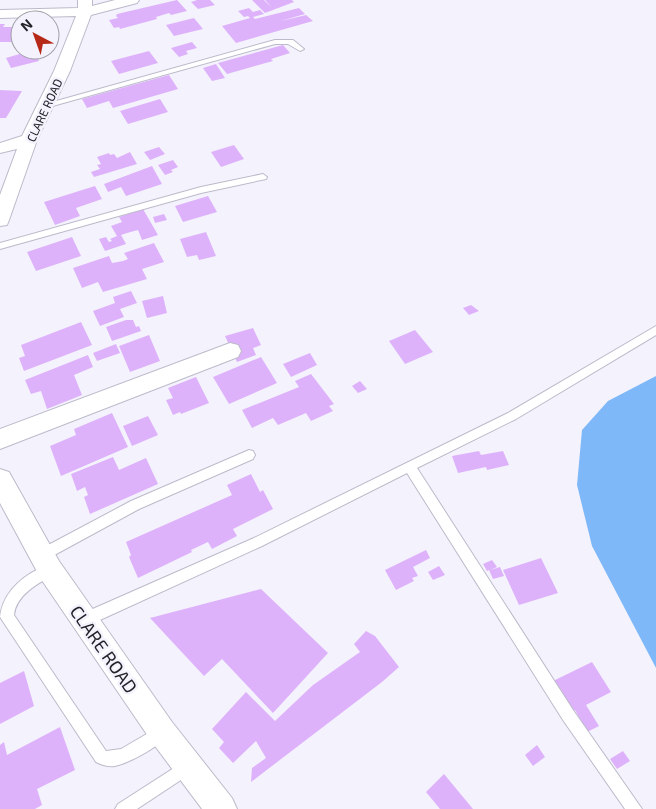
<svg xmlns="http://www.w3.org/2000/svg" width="656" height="809" font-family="'Exo 2',sans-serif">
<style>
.water{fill:#7fb8f8}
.building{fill:#deb2fb}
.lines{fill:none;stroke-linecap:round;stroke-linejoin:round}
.lane-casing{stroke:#bcbaca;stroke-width:2}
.street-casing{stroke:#bcbaca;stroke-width:2}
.lane{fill:#fff;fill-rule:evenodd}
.street{fill:#fff;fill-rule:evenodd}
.labels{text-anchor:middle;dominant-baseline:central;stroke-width:5;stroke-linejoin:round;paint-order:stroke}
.far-street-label{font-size:12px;fill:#222127;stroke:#f4f3fd}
.near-street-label{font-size:18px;fill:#222127;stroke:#f4f3fd}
</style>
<rect width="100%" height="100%" fill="#f4f3fd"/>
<polygon class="water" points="656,376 656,668 592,546 577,485 582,430 608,401"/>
<g class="building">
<polygon points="177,0 187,11 171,15 169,13 156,17 157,19 120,29 119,27 114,28 109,20 118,18 116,16 117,14"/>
<polygon points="197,0 210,0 215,5 198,9 191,2"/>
<polygon points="252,0 264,0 271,7 265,0 292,0 294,2 265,13"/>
<polygon points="249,8 253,12 260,10 264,14 253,17 255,19 299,8 305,14 281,21 306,15 313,21 236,43 222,26 250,18 248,16 244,17 238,11"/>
<polygon points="194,18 203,29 174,36 166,25"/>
<polygon points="0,24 5,24 3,27 20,27 20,42 0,42"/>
<polygon points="192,42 197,48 186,51 188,54 179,57 171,48"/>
<polygon points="283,45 290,53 271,59 273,61 227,74 218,63"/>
<polygon points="33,50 39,61 11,68 6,58"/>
<polygon points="149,51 158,63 119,74 111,61"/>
<polygon points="216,64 225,78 212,81 203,68"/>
<polygon points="169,75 178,89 113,108 109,101 87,108 82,99"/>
<polygon points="0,90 22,91 6,118 0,118"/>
<polygon points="160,99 168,112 128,124 120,111"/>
<polygon points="234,145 244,159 221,167 211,152"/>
<polygon points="159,147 165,154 150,160 144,152"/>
<polygon points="130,152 137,164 94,177 91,172 100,169 97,165 101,164 97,157 109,153 110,155 114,154 117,158"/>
<polygon points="173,160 178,167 171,170 173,172 165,175 158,165"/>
<polygon points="152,166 162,184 126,196 121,187 108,192 104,184"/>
<polygon points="95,186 102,199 76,208 80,216 55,225 44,202"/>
<polygon points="208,196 217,212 183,222 175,206"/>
<polygon points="143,209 158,235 142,240 138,230 127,233 121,235 126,244 105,251 99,239 106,237 109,242 112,241 110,239 117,236 111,226 122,222 119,217"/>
<polygon points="164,214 167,220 155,223 153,217"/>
<polygon points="206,232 216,256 199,260 197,255 187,257 180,239"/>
<polygon points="72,237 81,256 36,271 27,252"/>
<polygon points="154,243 164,262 142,269 147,279 103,292 98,282 82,288 73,268 109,256 112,263 123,261 128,259 124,253"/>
<polygon points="131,291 137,303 120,309 124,317 100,326 93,311 115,303 113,297"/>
<polygon points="163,296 167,313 147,318 142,301"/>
<polygon points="471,305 479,311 469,315 463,308"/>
<polygon points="126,320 133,320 136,327 139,326 141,331 112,341 106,327"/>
<polygon points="81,322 92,345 24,371 19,358 25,356 21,345"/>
<polygon points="253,328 261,345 253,348 256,355 237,362 225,336"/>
<polygon points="415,330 433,352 405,364 389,341"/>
<polygon points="149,335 160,361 130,372 119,346"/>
<polygon points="116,344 120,353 97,361 93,353"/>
<polygon points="310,353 317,365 291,377 283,364"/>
<polygon points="88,355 93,367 74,375 82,395 47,409 41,391 31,394 25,380"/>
<polygon points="261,357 277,383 229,404 213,377"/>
<polygon points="311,374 334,404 329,406 333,411 311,421 306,413 278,425 273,418 252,428 242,410 299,387 295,381"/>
<polygon points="196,377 209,403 181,414 180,412 173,415 166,400 173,398 168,388"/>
<polygon points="360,381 367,389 358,393 352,386"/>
<polygon points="112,413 128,447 61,476 50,446 76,435 74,429"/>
<polygon points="148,416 158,435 132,446 123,426"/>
<polygon points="479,451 481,455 503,451 509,465 487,470 486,467 458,473 452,456"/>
<polygon points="113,457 119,470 146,458 158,484 90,514 84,497 88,495 85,487 77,491 71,474"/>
<polygon points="251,474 260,492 263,490 273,509 233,529 237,536 212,549 208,542 191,550 192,552 138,578 129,557 131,555 126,542 232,495 227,485"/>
<polygon points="426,550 430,558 413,567 418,576 412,578 414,581 396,590 385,570"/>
<polygon points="541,558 558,593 519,605 503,570"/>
<polygon points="492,560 497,567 490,570 500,567 504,576 493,579 489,570 487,571 483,564"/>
<polygon points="439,566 445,575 433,580 428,572"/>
<polygon points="261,589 328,653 273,713 222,659 204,676 150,618"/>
<polygon points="366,631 375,636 399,667 382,682 251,782 252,768 266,758 256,741 233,763 219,748 224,742 212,729 246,692 275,721 313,685 360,652 354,644"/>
<polygon points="592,662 611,692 586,705 599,726 587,732 575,710 571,712 553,681"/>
<polygon points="24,671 34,706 0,724 0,683"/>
<polygon points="60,727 75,770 37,789 42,805 35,809 0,809 0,745 4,742 7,755"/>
<polygon points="537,745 545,757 533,766 525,755"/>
<polygon points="623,751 630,761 617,769 610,759"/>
<polygon points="444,774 473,809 440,809 426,792"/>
</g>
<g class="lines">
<defs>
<g id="lane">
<polygon points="275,40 293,40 304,49 300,51 288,44 275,44 49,107 42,105"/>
<polygon points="263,174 267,177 266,179 201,193 0,249 0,243 201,187"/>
<polygon points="656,326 656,335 516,419 417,468 573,710 642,809 625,809 563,720 407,473 262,546 89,625 84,627 79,625 77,620 79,615 254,538 508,413"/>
<polygon points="249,450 253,451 255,455 253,459 139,509 47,559 42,561 37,559 36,555 37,551 131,501"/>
<path d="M50,564l5,2 1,4 -1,4c-17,9 -39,21 -41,41l92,136 15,-2 41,-24 5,2 2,5c-5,13 -40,31 -54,34 -7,1 -13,-1 -19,-4l-96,-145c3,-27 26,-44 50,-53z"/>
<polygon points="188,759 193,762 196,767 193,772 137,809 115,809 118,804"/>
</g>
<g id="street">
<polygon points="78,0 92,0 92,6 115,0 139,0 137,3 91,15 70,71 37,140 9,220 7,225 0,226 0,195 17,149 0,153 0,143 22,136 54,71 76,16 0,18 0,10 78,8"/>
<polygon points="230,343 238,345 241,351 238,357 0,449 0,429"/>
<polygon points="0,469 9,472 59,561 172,722 232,798 237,809 202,809 152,742 41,579 0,503"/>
</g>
</defs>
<use href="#lane" class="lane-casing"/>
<use href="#street" class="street-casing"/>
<use href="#lane" class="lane"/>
<use href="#street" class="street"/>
</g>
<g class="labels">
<g class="far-street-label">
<text transform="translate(44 110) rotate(-65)">CLARE ROAD</text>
</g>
<g class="near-street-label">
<text transform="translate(104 649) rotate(55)">CLARE ROAD</text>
</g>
</g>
<g transform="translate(35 35) rotate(319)"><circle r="24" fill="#f4f3fd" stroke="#a09fa7"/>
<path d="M0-4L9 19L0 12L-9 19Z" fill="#b62918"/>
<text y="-8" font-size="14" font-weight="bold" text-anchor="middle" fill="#222127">N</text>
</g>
</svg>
